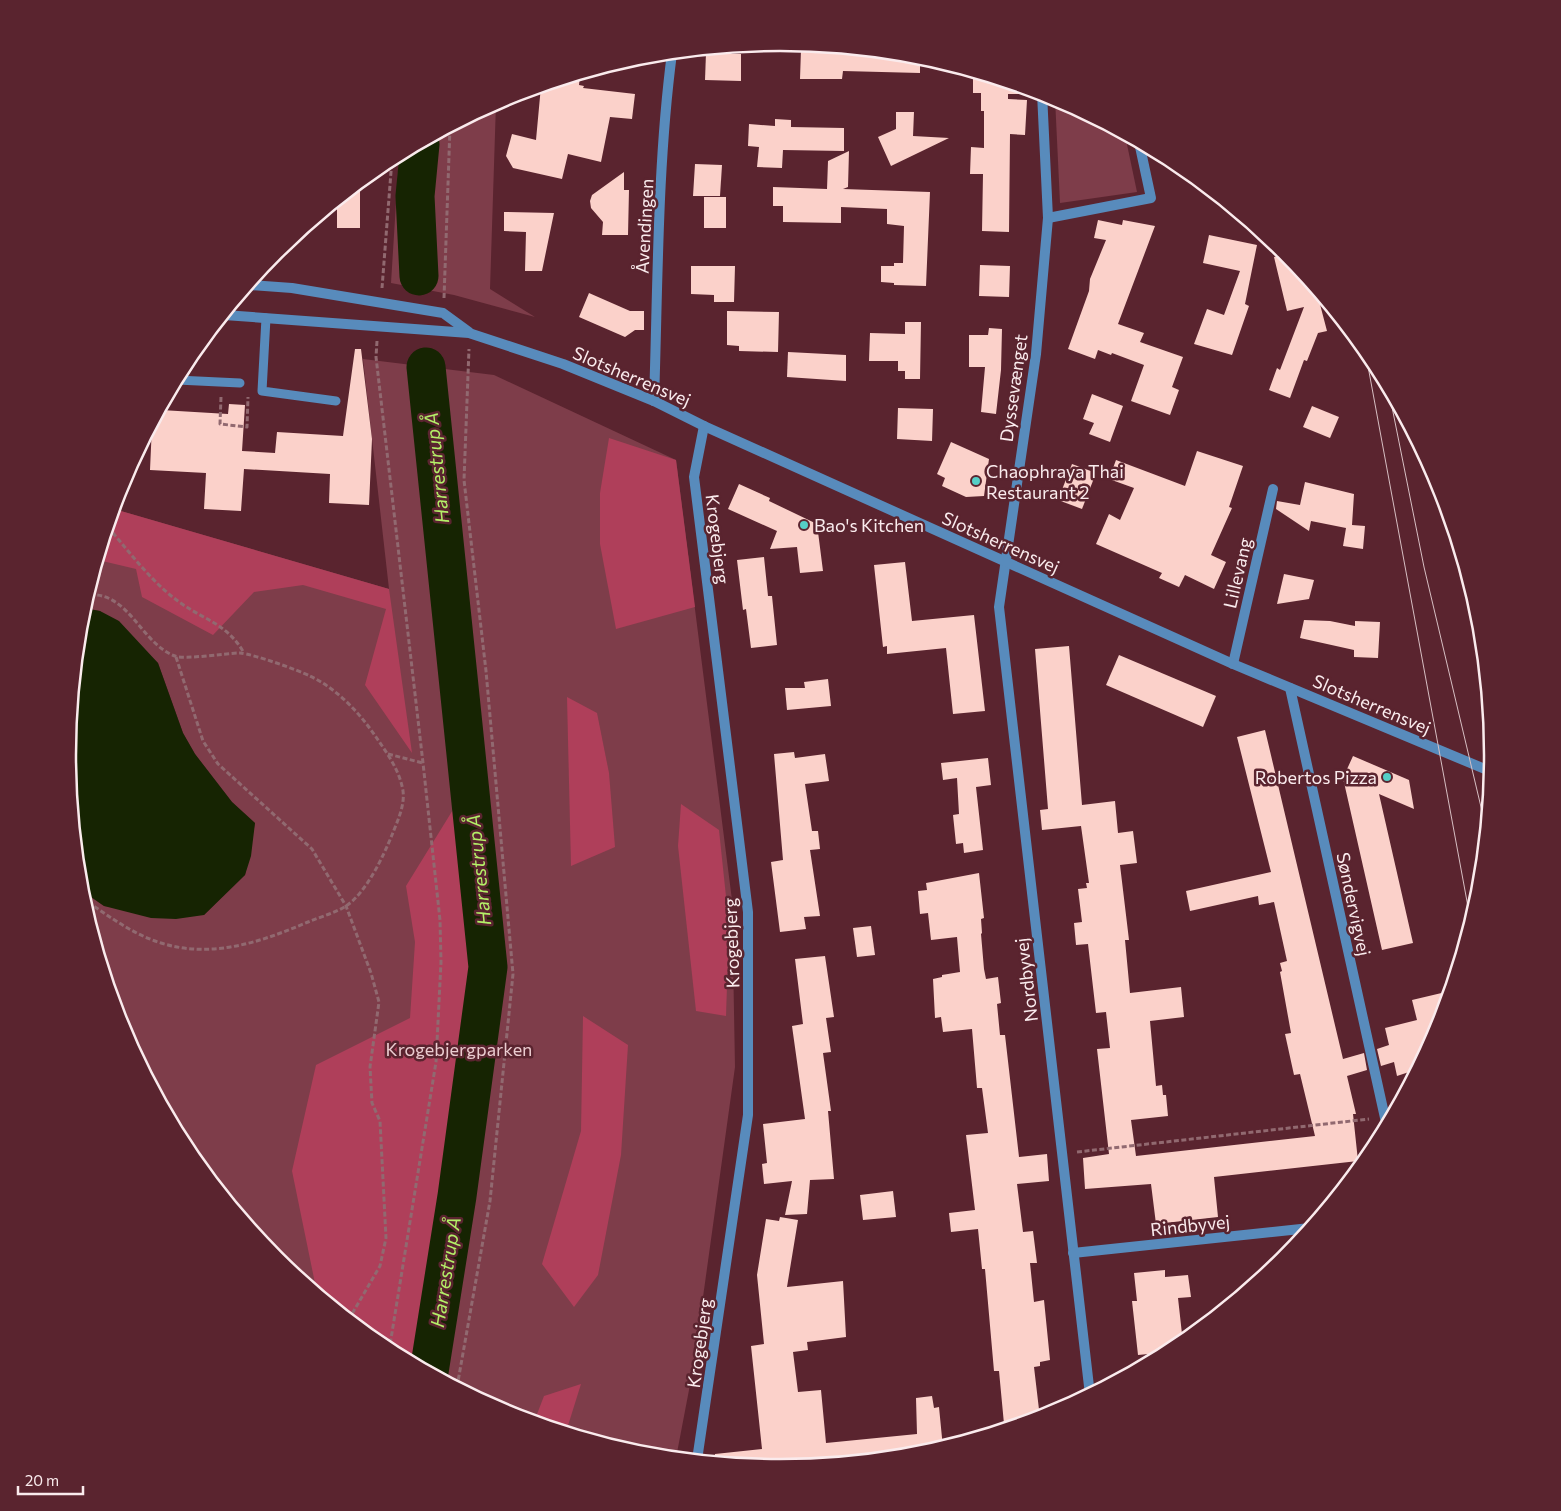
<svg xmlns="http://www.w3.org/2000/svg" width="1561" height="1511" font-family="Commissioner,sans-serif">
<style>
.green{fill:#7e3d4a}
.forest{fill:#af3f5a}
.water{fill:#162402}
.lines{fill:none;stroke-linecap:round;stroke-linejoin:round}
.river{stroke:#162402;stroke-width:39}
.building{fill:#fbd1ca}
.path{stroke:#916970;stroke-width:3;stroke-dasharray:5 2.5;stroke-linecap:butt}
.service{stroke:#588bbc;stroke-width:9}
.minor{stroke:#588bbc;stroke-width:10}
.tertiary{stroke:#588bbc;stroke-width:10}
.tram{stroke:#d7bfc3;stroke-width:1}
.poi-dot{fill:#55cec6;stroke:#5a242f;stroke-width:2}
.labels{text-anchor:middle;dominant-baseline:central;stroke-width:5;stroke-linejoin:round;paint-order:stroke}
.street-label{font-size:18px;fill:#faebed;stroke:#5a242f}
.poi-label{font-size:18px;fill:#faebed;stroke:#5a242f;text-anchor:start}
.park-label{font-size:18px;fill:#ebccd0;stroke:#5a242f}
.water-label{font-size:19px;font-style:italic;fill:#b4f068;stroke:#5a242f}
.rim{fill:none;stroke:#faebed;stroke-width:2.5}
</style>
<rect width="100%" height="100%" fill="#5a242f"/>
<g class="green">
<polygon points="1055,98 1125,135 1137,192 1060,203"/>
<polygon points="496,103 490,289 535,317 454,295 391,283 399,155"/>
<polygon points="363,359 494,375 676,460 732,900 735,1067 693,1369 676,1458 641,1455 507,1414 384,1348 276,1259 188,1151 122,1028 81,894 81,890 104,906 204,915 245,875 255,823 232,802 195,754 183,733 158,663 100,611 84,608 114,509 389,589"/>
</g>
<g class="forest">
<polygon points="609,438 676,460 695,607 616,629 600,544 600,493"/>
<polygon points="114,509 389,589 412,753 365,685 386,609 303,585 254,592 213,635 142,597 136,569 98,560"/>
<polygon points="567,697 597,713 609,773 615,847 571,866"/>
<polygon points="459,800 471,900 475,976 418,1366 384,1348 317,1293 292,1171 316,1065 410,1018 415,942 406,886"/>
<polygon points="681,804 719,830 729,925 726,1016 696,1011 678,846"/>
<polygon points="583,1016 628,1045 621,1155 598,1275 574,1307 542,1264 581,1131"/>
<polygon points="581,1384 566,1432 534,1422 544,1396"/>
</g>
<polygon class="water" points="84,608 100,611 119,621 158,663 183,733 195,754 232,802 255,823 251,856 245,875 204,915 176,919 151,918 104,906 81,890 68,755"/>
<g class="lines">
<g class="river">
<polyline points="419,276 415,196 420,144"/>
<polyline points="426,367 488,967 457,1196 429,1372"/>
</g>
</g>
<g class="building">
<polygon points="830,47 920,56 920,73 843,71 842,79 800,79 801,49 830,51"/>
<polygon points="706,53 741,54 741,81 705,80"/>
<polygon points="973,72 1029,89 1028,94 1008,94 1008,99 1027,100 1025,135 1010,134 1009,232 982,231 983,174 970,174 971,147 984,148 984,111 981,111 981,93 973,93"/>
<polygon points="580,75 579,85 584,86 583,88 635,94 632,119 610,117 601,162 568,154 562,179 513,168 506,156 512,134 536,140 541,86"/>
<polygon points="896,112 914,112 913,136 949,138 891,166 878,137 896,129"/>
<polygon points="775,119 791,120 791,127 844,128 844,151 783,150 782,168 757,167 759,147 748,146 749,124 775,126"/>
<polygon points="849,151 848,187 843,189 930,192 926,286 894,285 894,283 881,282 881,266 894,266 894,263 903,263 904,226 887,224 887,209 841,207 841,223 783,222 783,206 773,206 773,187 827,189 828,161"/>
<polygon points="695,164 722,165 720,196 693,196"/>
<polygon points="624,172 624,190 629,190 628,235 602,235 603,222 591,208 590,201 592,195"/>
<polygon points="360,183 360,228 337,228 337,201"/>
<rect x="704" y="197" width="22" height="31"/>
<polygon points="504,212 554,213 542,271 525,271 526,232 504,231"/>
<polygon points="1098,220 1122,225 1123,220 1155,226 1118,324 1144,333 1140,342 1183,357 1172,387 1179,390 1170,415 1131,401 1144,365 1112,353 1111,355 1098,350 1095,359 1068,349 1089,291 1090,279 1106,240 1094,238"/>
<polygon points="1209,235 1257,245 1245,304 1249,306 1232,355 1194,344 1207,309 1224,315 1240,271 1203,263"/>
<polygon points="1287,254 1316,289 1327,331 1318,333 1307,361 1304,360 1290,398 1269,390 1277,368 1280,370 1304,307 1287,311 1274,257"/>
<polygon points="980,265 1010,266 1009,297 979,296"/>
<polygon points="691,266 735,266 734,302 714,302 714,295 691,294"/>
<polygon points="589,293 630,311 644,311 644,330 635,330 625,337 579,317"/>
<polygon points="727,311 779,312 778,352 739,351 739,346 727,345"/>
<polygon points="905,322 921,322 920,379 905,379 905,371 898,371 898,361 869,361 870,333 905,334"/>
<polygon points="989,328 1002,329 1001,370 996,414 981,412 985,367 969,367 969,335 988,335"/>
<polygon points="355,349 361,349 372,439 369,505 329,503 330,474 244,469 241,511 204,509 206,473 150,470 152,425 161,410 228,414 229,404 245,405 242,451 275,453 277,432 343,436"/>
<polygon points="788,352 846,355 846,381 787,377"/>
<polygon points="1092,394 1123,406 1110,442 1089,434 1094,423 1083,419"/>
<polygon points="1312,406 1339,417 1330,438 1303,427"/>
<polygon points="898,408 933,409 932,441 897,439"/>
<polygon points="951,442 989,459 984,496 966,497 942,486 945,478 937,474"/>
<polygon points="1197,451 1243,466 1229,507 1232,508 1211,555 1226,562 1214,589 1185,575 1179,587 1159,578 1162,573 1096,544 1109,514 1120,520 1134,488 1109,479 1116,460 1185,486"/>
<polygon points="1072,464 1096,473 1082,509 1058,500"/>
<polygon points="1305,482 1354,494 1352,525 1365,526 1363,549 1343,546 1346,528 1311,521 1309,531 1276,509 1277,501 1300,505"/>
<polygon points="739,484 770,498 769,501 817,524 823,571 800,573 797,547 770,549 777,531 728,509"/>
<polygon points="764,557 768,596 772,596 777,645 751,648 746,609 743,610 737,560"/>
<polygon points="905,562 912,621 974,615 985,711 953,714 946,648 887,654 887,646 883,647 874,565"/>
<polygon points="1284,574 1314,580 1309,599 1277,604"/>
<polygon points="1304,620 1330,621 1355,626 1355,621 1380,622 1378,658 1354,657 1354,650 1300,638"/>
<polygon points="1069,646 1082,805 1115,801 1118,833 1133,831 1137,863 1120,865 1129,940 1125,940 1130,993 1181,987 1184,1017 1150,1021 1156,1086 1162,1085 1163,1095 1166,1095 1168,1116 1131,1120 1136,1156 1315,1136 1300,1074 1294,1075 1285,1034 1291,1033 1280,972 1282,971 1280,963 1287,961 1274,902 1259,905 1258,896 1190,911 1186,891 1271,872 1237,737 1265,730 1343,1059 1364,1053 1367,1070 1347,1076 1356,1114 1353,1114 1358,1161 1214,1177 1218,1217 1156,1224 1151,1184 1085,1189 1083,1158 1109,1154 1097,1049 1110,1048 1106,1012 1096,1013 1088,944 1076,945 1074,923 1082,922 1078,889 1087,888 1086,883 1089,883 1081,826 1042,830 1040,810 1048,809 1035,649"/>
<polygon points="1119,655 1216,696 1203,727 1106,685"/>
<polygon points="828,679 831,706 787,710 785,688 805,688 804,682"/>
<polygon points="794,752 795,758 825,754 829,781 805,784 812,831 818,831 820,849 810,850 820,916 804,917 806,929 780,932 771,862 783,860 774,754"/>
<polygon points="1353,756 1409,780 1414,809 1379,794 1413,943 1382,950 1343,778"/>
<polygon points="988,758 991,785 976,787 983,850 964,853 963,843 956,844 953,815 959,814 957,778 943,780 941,763"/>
<polygon points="979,873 984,918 981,919 982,933 981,934 984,969 986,979 998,977 1001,1003 997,1004 1000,1035 1005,1035 1019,1157 1047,1154 1049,1181 1017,1184 1023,1232 1033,1231 1037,1263 1030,1263 1034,1302 1044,1300 1050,1360 1040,1362 1040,1366 1034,1367 1040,1418 1004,1424 999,1371 994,1371 985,1269 982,1269 978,1229 951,1232 949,1213 975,1210 966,1135 988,1133 982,1088 977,1088 972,1029 943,1032 941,1017 935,1018 933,979 942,977 942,975 960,972 957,937 931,940 928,913 920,914 918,891 927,890 926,883"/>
<polygon points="871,926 875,955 857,957 853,928"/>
<polygon points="825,956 834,1017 826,1018 831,1052 823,1053 831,1111 828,1111 834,1179 810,1180 807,1214 785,1215 792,1181 764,1184 762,1164 767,1163 763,1124 805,1119 792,1026 803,1024 795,959"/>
<polygon points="1450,991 1439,1029 1418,1069 1397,1076 1394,1062 1381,1066 1377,1049 1389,1045 1385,1028 1417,1020 1412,1000"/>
<polygon points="893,1191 896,1217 863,1220 860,1195"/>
<polygon points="780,1217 798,1220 787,1287 843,1281 846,1337 807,1342 808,1350 793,1352 798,1392 821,1390 826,1443 917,1434 916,1398 932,1396 934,1408 939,1407 943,1448 910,1454 911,1456 780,1468 715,1462 715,1454 762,1449 751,1346 764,1344 757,1275 766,1219 779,1221"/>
<polygon points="1165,1270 1165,1277 1188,1275 1191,1297 1178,1298 1183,1343 1169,1352 1138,1355 1132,1301 1137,1301 1134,1273"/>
</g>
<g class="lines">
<g class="path">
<polyline points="382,288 392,159"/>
<polyline points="444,298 450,127"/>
<polyline points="377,341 376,357 423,763 440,920 441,962 436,1062 389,1351"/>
<polyline points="221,397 220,424 247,427 248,397"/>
<path d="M108,527c23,27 45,57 74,77 25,17 46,21 62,49"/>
<polyline points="176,657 203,741 218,764 312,849 346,906 371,973 379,1002 370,1067 372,1103 380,1121 386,1238 380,1266 349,1319"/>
<polyline points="388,754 423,763"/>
<path d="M82,898c25,17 50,36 79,45 51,16 100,-1 147,-21 12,-5 27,-9 38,-16 20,-13 37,-49 46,-71 5,-13 13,-29 11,-44 -3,-20 -16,-38 -27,-54 -17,-25 -39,-48 -66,-61 -12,-6 -57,-22 -70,-23 -14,0 -55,7 -65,3 -34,-12 -46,-65 -87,-61"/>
<polyline points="1077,1152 1369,1119"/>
<polyline points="457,1387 490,1201 513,974 486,671 464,480 469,349"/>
</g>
<g class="service">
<polyline points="266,318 262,391 336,401"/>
<polyline points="177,380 240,383"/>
</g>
<g class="minor">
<polyline points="1042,93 1048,218 1036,354 999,607 1090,1395"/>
<polyline points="1048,218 1151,198 1139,142"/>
<path d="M654,401c4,-116 3,-233 18,-348"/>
<polyline points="1233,664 1273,489"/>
<polyline points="1290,688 1387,1127"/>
<polyline points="1073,1253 1310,1228"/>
<polyline points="697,1460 748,1115 748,912 694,477 704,426"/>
</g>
<g class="tertiary">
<polyline points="249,285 292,288 443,313 469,332"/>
<polyline points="224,315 469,333 563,364 654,401 704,426 1233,664 1492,772"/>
</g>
<g class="tram">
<polyline points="1365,350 1471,923"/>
<polyline points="1388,387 1424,567 1486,828"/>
</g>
</g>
<g class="poi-dot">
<circle cx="976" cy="481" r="5"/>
<circle cx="804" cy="525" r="5"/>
<circle cx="1387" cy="777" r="5"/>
</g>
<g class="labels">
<g class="street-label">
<text transform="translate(644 226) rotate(-87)">Åvendingen</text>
<text transform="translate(632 376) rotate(23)">Slotsherrensvej</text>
<text transform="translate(1013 388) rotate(-82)">Dyssevænget</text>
<text transform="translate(718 539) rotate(83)">Krogebjerg</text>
<text transform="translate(1001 542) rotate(24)">Slotsherrensvej</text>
<text transform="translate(1237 573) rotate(-77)">Lillevang</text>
<text transform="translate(1372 704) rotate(23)">Slotsherrensvej</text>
<text transform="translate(1354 904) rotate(78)">Søndervigvej</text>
<text transform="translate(731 943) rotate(-92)">Krogebjerg</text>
<text transform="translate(1026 980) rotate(-97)">Nordbyvej</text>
<text transform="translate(1190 1225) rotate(-6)">Rindbyvej</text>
<text transform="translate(699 1343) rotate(-82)">Krogebjerg</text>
</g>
<g class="poi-label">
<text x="986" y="471">Chaophraya Thai<tspan x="986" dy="21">Restaurant 2</tspan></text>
<text x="814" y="525">Bao's Kitchen</text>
<text x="1377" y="777" text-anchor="end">Robertos Pizza</text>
</g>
<g class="park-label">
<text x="459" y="1049">Krogebjergparken</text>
</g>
<g class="water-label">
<text transform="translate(436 468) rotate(-96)">Harrestrup Å</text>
<text transform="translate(478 870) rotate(-96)">Harrestrup Å</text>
<text transform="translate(445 1272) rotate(-81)">Harrestrup Å</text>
</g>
</g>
<path d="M0 0H1561V1511H0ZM76 755a704 704 0 1 1 1408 0a704 704 0 1 1-1408 0Z" fill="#5a242f" fill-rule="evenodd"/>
<path class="rim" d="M76 755a704 704 0 1 1 1408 0a704 704 0 1 1-1408 0Z"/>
<path d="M18 1486v8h65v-8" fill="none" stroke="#faebed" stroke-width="2.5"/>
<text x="25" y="1486" font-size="15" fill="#faebed" stroke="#5a242f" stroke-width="4" paint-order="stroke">20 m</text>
</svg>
